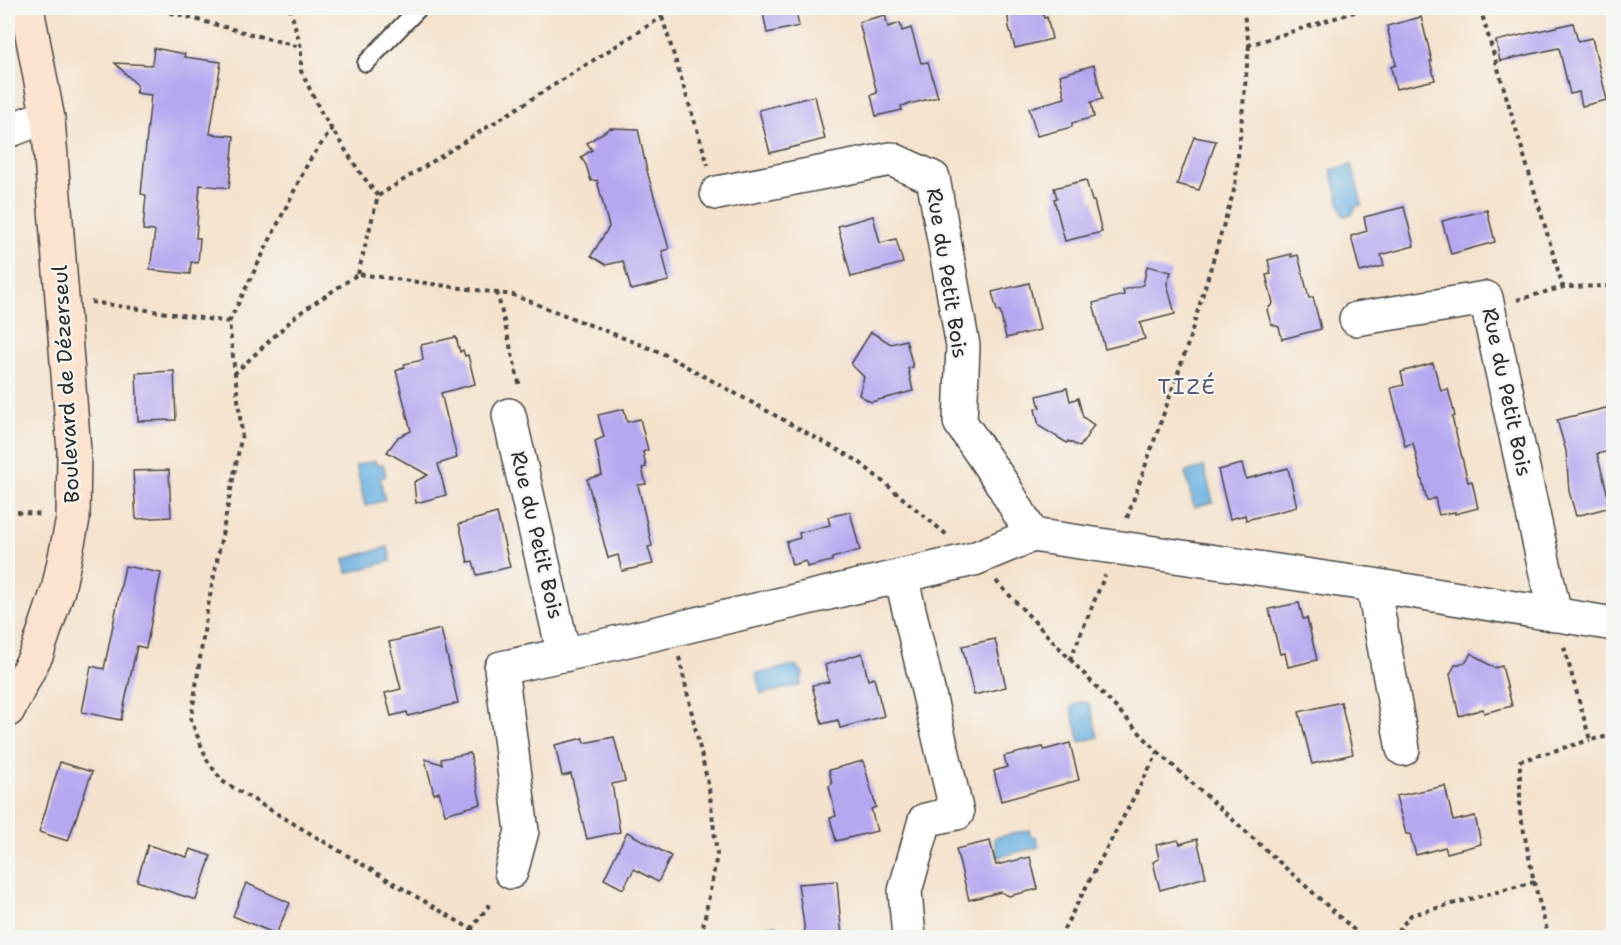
<svg xmlns="http://www.w3.org/2000/svg" width="1621" height="945" font-family="'Shantell Sans',sans-serif">
<style>
.water{fill:#6ab1e1;stroke:#4a6e86;stroke-width:1.5}
.building{fill:#b6a8f0}
.lines{fill:none;stroke-linecap:round;stroke-linejoin:round}
.lane-casing{stroke:#494643;stroke-width:20}
.street-casing{stroke:#494643;stroke-width:36}
.secondary-casing{stroke:#494643;stroke-width:36}
.path{stroke:#494643;stroke-width:4;stroke-dasharray:4.5 4.5;stroke-linecap:butt}
.lane{stroke:#fff;stroke-width:16}
.street{stroke:#fff;stroke-width:33}
.secondary{stroke:#fde4d1;stroke-width:33}
.labels{text-anchor:middle;dominant-baseline:central;stroke-width:4.5;stroke-linejoin:round;paint-order:stroke}
.street-label{font-size:21px;fill:#2b2b2b;stroke:#f6f6f2}
.neighbourhood-label{font-size:22px;letter-spacing:1.5px;fill:#5c5770;stroke:#f6f6f2}
</style>
<rect width="100%" height="100%" fill="#f6f6f2"/>
<filter id="ink" filterUnits="userSpaceOnUse"><feTurbulence type="fractalNoise" baseFrequency=".0167" numOctaves="2"/><feDisplacementMap in="SourceGraphic" scale="12" xChannelSelector="R" yChannelSelector="G"/><feConvolveMatrix kernelMatrix="1 2 1 2 8 2 1 2 1" color-interpolation-filters="sRGB"/></filter>
<filter id="wash" filterUnits="userSpaceOnUse"><feTurbulence type="fractalNoise" baseFrequency=".008" numOctaves="4" result="noise"/><feDisplacementMap in="SourceGraphic" scale="24" xChannelSelector="R" yChannelSelector="G"/><feGaussianBlur stdDeviation="1.35" result="paint"/><feColorMatrix in="noise" values="0 0 0 0 0 0 0 0 0 0 0 0 0 0 0 0 0 1.4 0 .05"/><feComposite in="paint" operator="in"/></filter>
<g filter="url(#wash)">
<rect width="100%" height="100%" fill="#f4e2cc"/>
<g class="water">
<polygon points="1352,165 1362,205 1356,206 1352,214 1343,216 1331,170"/>
<polygon points="375,461 376,465 383,464 386,476 380,478 385,500 365,506 356,465"/>
<polygon points="1204,467 1213,502 1194,507 1185,472"/>
<polygon points="388,547 391,561 347,573 344,559"/>
<polygon points="795,665 803,673 800,685 761,694 756,674"/>
<polygon points="1080,702 1089,703 1098,737 1080,742 1071,707"/>
<polygon points="1029,830 1031,837 1036,836 1039,847 998,857 994,838"/>
<polygon points="776,924 779,937 742,937 740,933"/>
</g>
<g id="blocks">
<g class="building">
<polygon points="762,8 795,8 799,26 767,33"/>
<polygon points="1007,8 1041,8 1044,18 1047,17 1052,39 1015,48 1009,27"/>
<polygon points="885,15 888,27 900,23 902,31 911,28 921,63 928,62 938,97 901,106 902,110 876,116 871,95 877,93 859,22"/>
<polygon points="1421,17 1432,61 1430,61 1435,80 1396,89 1391,67 1396,65 1387,26"/>
<polygon points="1573,23 1578,41 1592,38 1607,100 1582,106 1579,92 1570,94 1559,48 1500,61 1496,41"/>
<polygon points="154,48 185,54 184,57 221,62 210,134 234,136 229,188 200,185 196,238 200,238 198,263 191,262 190,274 150,270 155,231 143,230 146,195 141,194 151,95 136,93 137,85 115,63 152,65"/>
<polygon points="1094,65 1102,99 1091,102 1094,117 1072,123 1072,127 1037,136 1029,108 1065,98 1060,75"/>
<polygon points="815,96 825,139 770,153 759,110"/>
<polygon points="610,128 638,129 647,171 669,249 662,251 669,281 631,290 623,261 606,265 591,256 609,227 597,180 591,181 586,165 581,157 592,150 587,143"/>
<polygon points="1194,137 1216,141 1199,190 1177,184"/>
<polygon points="1086,180 1092,201 1094,201 1102,232 1065,241 1054,199 1057,198 1054,188"/>
<polygon points="1404,207 1414,246 1381,255 1384,266 1360,272 1351,236 1367,231 1364,217"/>
<polygon points="1487,210 1495,242 1451,254 1442,221"/>
<polygon points="873,216 880,243 896,239 903,263 851,277 838,226"/>
<polygon points="1291,254 1291,257 1298,255 1309,298 1313,297 1321,329 1282,339 1279,327 1271,324 1267,310 1273,303 1266,275 1271,274 1268,260"/>
<polygon points="1147,266 1171,272 1167,284 1175,314 1140,323 1145,339 1105,349 1093,303 1124,295 1123,290 1143,285"/>
<polygon points="1029,283 1040,330 1006,338 1000,311 997,311 992,292"/>
<polygon points="871,332 891,344 906,340 913,367 908,368 913,391 871,402 859,395 864,377 851,364"/>
<polygon points="456,337 460,352 463,350 465,356 468,355 475,384 441,393 457,458 438,464 446,495 416,503 414,482 428,475 387,452 398,437 411,431 396,371 405,367 404,364 423,360 421,345"/>
<polygon points="1433,363 1441,391 1448,389 1455,416 1452,417 1468,482 1472,481 1478,508 1455,514 1455,512 1439,515 1435,498 1427,501 1413,443 1405,446 1391,388 1404,385 1401,372"/>
<polygon points="174,371 176,420 138,421 136,373"/>
<polygon points="1067,388 1070,401 1078,398 1083,417 1094,425 1080,447 1068,441 1067,443 1039,426 1035,409 1040,408 1037,396"/>
<polygon points="1610,407 1614,418 1614,450 1597,454 1611,507 1576,516 1569,491 1566,451 1557,420"/>
<polygon points="624,409 627,422 640,419 648,450 643,452 646,467 642,468 646,484 638,485 652,546 648,547 653,564 622,571 618,555 608,558 587,479 602,475 595,441 604,437 598,415"/>
<polygon points="1242,464 1246,479 1288,468 1297,507 1246,520 1245,515 1230,519 1218,470"/>
<polygon points="169,470 171,517 136,519 133,471"/>
<polygon points="850,512 860,550 832,558 832,561 807,567 806,561 792,565 786,542 800,538 799,533 830,525 828,517"/>
<polygon points="497,513 510,567 477,575 473,561 468,562 459,524"/>
<polygon points="125,566 161,573 146,648 137,646 121,720 82,712 91,666 104,669"/>
<polygon points="1299,603 1303,619 1307,618 1317,660 1288,667 1285,653 1280,654 1269,609"/>
<polygon points="441,629 458,703 408,716 407,712 391,716 385,693 401,689 389,642"/>
<polygon points="995,639 1006,687 974,695 962,646"/>
<polygon points="862,653 868,680 874,678 884,716 840,728 838,720 822,724 812,685 829,682 825,665"/>
<polygon points="1471,653 1494,668 1502,666 1512,706 1484,713 1483,709 1459,716 1450,674 1455,665 1466,662"/>
<polygon points="1341,702 1353,754 1312,764 1299,712"/>
<polygon points="614,737 625,781 612,784 620,832 587,839 571,774 562,776 555,745 583,738 584,743"/>
<polygon points="1070,743 1079,780 1001,801 994,771 1007,767 1004,756 1043,747 1044,750"/>
<polygon points="470,753 481,804 445,814 439,792 434,794 425,759 442,764 441,759"/>
<polygon points="863,761 876,807 871,809 877,831 836,841 830,818 836,816 829,786 832,784 829,770"/>
<polygon points="60,762 92,772 68,841 39,832"/>
<polygon points="1445,786 1453,821 1475,816 1481,844 1447,853 1445,847 1416,855 1410,834 1406,834 1396,796"/>
<polygon points="627,832 671,856 658,882 634,869 623,889 604,879"/>
<polygon points="1197,839 1206,877 1160,890 1153,862 1159,859 1156,845 1178,840 1180,844"/>
<polygon points="990,841 996,865 1030,857 1038,889 1009,896 1001,892 969,900 956,849"/>
<polygon points="148,845 187,857 190,849 211,856 196,900 137,881"/>
<polygon points="837,881 842,938 806,938 798,884"/>
<polygon points="246,883 290,903 276,934 233,916"/>
</g>
</g>
</g>
<g filter="url(#ink)">
<use href="#blocks" fill-opacity="0" stroke="#494643" stroke-width="1.5"/>
<g class="lines">
<defs>
<polyline id="lane" points="366,63 419,8"/>
<g id="street">
<polyline points="8,131 34,121 48,119"/>
<polyline points="717,193 891,159 933,178 963,346 960,422 1003,485 1032,535"/>
<polyline points="1356,319 1486,298 1555,615"/>
<polyline points="509,415 564,655"/>
<polyline points="901,576 957,813 925,820 905,891 909,938"/>
<polyline points="1373,585 1403,749"/>
<polyline points="511,872 522,831 501,668 581,651 974,559 1032,535 1373,585 1614,624"/>
</g>
<polyline id="secondary" points="8,710 37,653 58,590 73,519 74,451 48,119 27,8"/>
</defs>
<use href="#lane" class="lane-casing"/>
<use href="#street" class="street-casing"/>
<use href="#secondary" class="secondary-casing"/>
<g class="path">
<polyline points="153,8 300,47"/>
<polyline points="290,8 301,48 301,71 322,114 359,171 378,196"/>
<polyline points="1243,8 1249,45 1367,8"/>
<polyline points="1480,8 1563,287"/>
<polyline points="662,17 708,165"/>
<polyline points="358,274 378,196 662,17 660,8"/>
<polyline points="497,292 520,387"/>
<polyline points="1517,300 1563,287 1614,286"/>
<polyline points="91,302 229,322 242,434 207,611 191,720 207,760 222,781 486,938"/>
<polyline points="229,322 309,161 332,129"/>
<polyline points="234,374 297,315 358,274 513,295 662,353 858,461 947,535"/>
<polyline points="8,511 43,515"/>
<polyline points="1127,518 1186,350 1235,187 1249,45"/>
<polyline points="996,581 1158,752 1059,938"/>
<polyline points="1564,647 1590,740 1614,735"/>
<polyline points="679,657 709,788 717,855 703,927 697,938"/>
<polyline points="1070,660 1105,575"/>
<polyline points="1158,752 1363,938"/>
<polyline points="468,938 471,929 491,903"/>
<polyline points="1392,938 1411,915 1534,882"/>
<polyline points="1549,938 1534,882 1520,812 1520,761 1590,740"/>
</g>
<use href="#lane" class="lane"/>
<use href="#street" class="street"/>
<use href="#secondary" class="secondary"/>
</g>
</g>
<g class="labels">
<g class="street-label">
<text transform="translate(947 273) rotate(81)">Rue du Petit Bois</text>
<text transform="translate(66 384) rotate(-93)">Boulevard de Dézerseul</text>
<text transform="translate(1507 392) rotate(78)">Rue du Petit Bois</text>
<text transform="translate(537 535) rotate(77)">Rue du Petit Bois</text>
</g>
<g class="neighbourhood-label">
<text x="1187" y="386">TIZÉ</text>
</g>
</g>
<rect width="1621" height="945" fill="none" stroke="#f6f6f2" stroke-width="30"/>
</svg>
